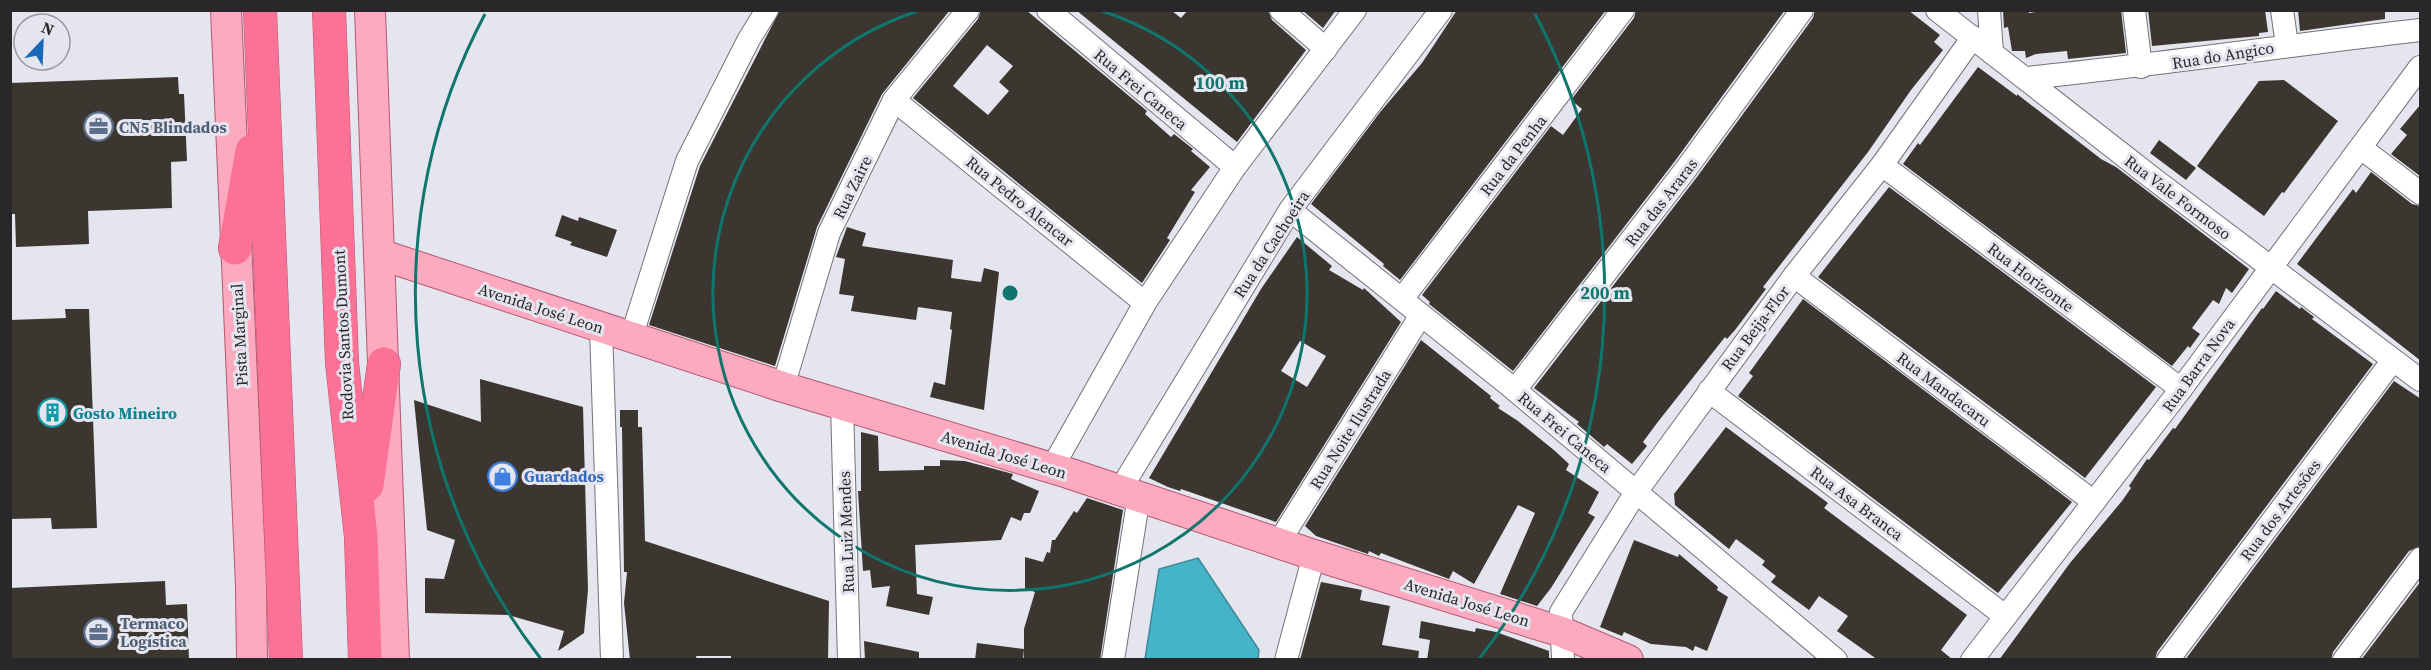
<svg xmlns="http://www.w3.org/2000/svg" width="2431" height="670" font-family="'Source Serif 4',serif">
<style>
.water{fill:#45b4c8;stroke:#3c8a99;stroke-width:1.5}
.building{fill:#3b3630;fill-rule:evenodd}
.lines{fill:none;stroke-linecap:round;stroke-linejoin:round}
.minor-casing{stroke:#72727a;stroke-width:24}
.major-casing{stroke:#b25871;stroke-width:32}
.highway-casing{stroke:#b25871;stroke-width:34}
.minor{stroke:#fff;stroke-width:22}
.major{stroke:#fdaac0;stroke-width:30}
.highway{stroke:#fc7296;stroke-width:33}
.ring{fill:none;stroke:#0f766e;stroke-width:3}
.labels{text-anchor:middle;dominant-baseline:central;stroke-width:6;stroke-linejoin:round;paint-order:stroke}
.street-label{font-size:16px;fill:#28282b;stroke:#e5e5ef}
.service-label{font-size:16px;font-weight:bold;fill:#4e5e75;stroke:#e5e5ef;text-anchor:start}
.culture-label{font-size:16px;font-weight:bold;fill:#0d838f;stroke:#e5e5ef;text-anchor:start}
.shop-label{font-size:16px;font-weight:bold;fill:#366cbe;stroke:#e5e5ef;text-anchor:start}
.centre{fill:#0f766e;stroke:#e5e5ef;stroke-width:3}
.ring-label{font-size:18px;text-anchor:middle;font-weight:bold;fill:#0f766e;stroke:#e5e5ef;stroke-width:6;stroke-linejoin:round;paint-order:stroke}
</style>
<rect width="100%" height="100%" fill="#e5e5ef"/>
<polygon class="water" points="1198,558 1259,650 1258,659 1145,659 1159,569"/>
<g class="building">
<polygon points="780,10 950,10 882,94 817,227 775,366 649,325 700,166"/>
<path d="M981,10h45l121,101 -2,3 26,23 3,-3 19,15 -2,2 19,16 -19,23 4,2 -28,46 3,2 -28,43 -229,-185 65,-79zM987,45l26,21 -14,16 10,9 -21,24 -35,-29z"/>
<polygon points="1076,10 1172,11 1181,18 1188,10 1268,10 1272,20 1306,50 1237,142"/>
<polygon points="1302,10 1336,10 1323,28"/>
<polygon points="1457,10 1606,10 1400,280 1383,266 1384,264 1311,204 1381,111 1422,63"/>
<polygon points="1636,10 1785,10 1675,161 1513,371 1429,304 1430,302 1422,295 1551,126 1563,135 1582,109 1571,100 1634,18"/>
<polygon points="1815,10 1908,10 1940,35 1934,42 1943,50 1911,90 1868,152 1763,287 1766,289 1735,330 1727,339 1725,337 1657,423 1643,442 1647,446 1632,464 1607,444 1604,447 1577,424 1579,422 1534,388 1697,177 1813,18"/>
<polygon points="2003,10 2028,10 2029,13 2048,10 2121,10 2126,53 2068,59 2067,51 2036,54 2026,58 2025,51 2012,51 2008,27 2004,28"/>
<polygon points="2148,10 2265,10 2268,32 2259,33 2259,36 2152,46"/>
<polygon points="2298,10 2385,10 2385,19 2300,31"/>
<polygon points="1978,67 2017,96 2017,94 2101,159 2116,167 2249,269 2232,293 2226,288 2219,304 2213,300 2192,328 2200,334 2190,348 2188,346 2172,366 1903,164 1918,143 1920,145"/>
<polygon points="178,77 179,94 184,94 187,161 171,162 172,208 88,211 89,244 16,247 15,214 10,214 10,83"/>
<polygon points="2284,80 2338,121 2284,193 2282,192 2264,216 2197,166 2259,81"/>
<polygon points="2421,104 2421,174 2420,176 2391,154 2407,135 2400,129"/>
<polygon points="2159,140 2196,168 2186,180 2150,153"/>
<polygon points="2371,172 2412,204 2421,206 2421,361 2297,264 2353,189 2356,193"/>
<polygon points="1889,187 2156,387 2085,478 1818,277"/>
<polygon points="562,215 578,221 579,217 617,230 607,257 570,245 572,242 555,236"/>
<polygon points="847,227 866,233 862,246 953,260 951,278 981,282 984,268 999,272 984,410 930,397 934,382 945,385 952,330 950,329 952,312 918,307 916,320 851,311 854,296 839,294 845,259 836,257"/>
<path d="M1297,237l35,29 -3,4 34,20 1,-2 37,34 -125,200 -95,-33 -1,2 -12,-4 -19,-9 112,-189zM1300,341l26,15 -19,31 -26,-16z"/>
<polygon points="2276,291 2300,309 2301,307 2314,317 2312,319 2373,364 2157,652 2155,660 1999,660 2070,563 2122,501 2131,488 2129,486 2147,459 2149,460 2173,428 2175,429 2262,308 2263,309"/>
<polygon points="1803,299 2072,502 1998,593 1738,396 1753,376 1749,373"/>
<polygon points="65,309 89,309 97,528 52,529 51,518 10,519 10,320 66,318"/>
<polygon points="1421,340 1491,396 1490,398 1500,406 1498,408 1518,421 1555,451 1569,464 1566,470 1599,492 1588,513 1595,517 1551,588 1537,606 1500,594 1535,513 1518,505 1474,584 1453,571 1449,579 1381,553 1379,556 1369,551 1368,554 1316,536 1305,526"/>
<polygon points="480,379 583,407 588,590 584,633 558,651 564,631 508,615 425,613 425,578 444,579 455,540 427,530 414,400 481,422"/>
<polygon points="2394,381 2421,399 2421,546 2409,551 2333,652 2331,660 2185,660"/>
<polygon points="620,410 638,410 638,427 642,427 645,541 829,601 828,660 731,660 731,656 696,656 697,660 630,660 624,603 627,572 624,572 622,427 620,427"/>
<polygon points="1726,427 1828,503 1824,508 1967,615 1941,650 1953,660 1878,660 1837,631 1848,616 1819,596 1809,610 1771,582 1776,576 1762,565 1765,561 1736,539 1729,549 1675,505 1674,494"/>
<polygon points="861,432 878,436 879,471 924,470 924,466 940,466 940,460 965,461 1013,474 1011,479 1039,491 1030,513 1024,513 1021,521 1011,517 1001,540 915,545 917,594 933,597 929,615 886,606 890,586 872,588 870,570 863,571 858,491 861,491"/>
<polygon points="1087,498 1123,510 1100,660 1024,660 1024,629 1035,592 1025,589 1025,557 1043,562 1047,552 1050,553 1052,540 1055,540 1074,511 1077,513"/>
<polygon points="1634,540 1678,557 1679,554 1718,587 1717,590 1728,597 1707,651 1695,646 1693,651 1686,647 1651,644 1624,632 1622,636 1600,627"/>
<polygon points="165,581 166,605 187,604 189,660 10,660 10,588"/>
<polygon points="2421,581 2421,660 2361,660"/>
<polygon points="1321,582 1362,590 1360,600 1390,606 1382,645 1419,651 1418,660 1300,660"/>
<polygon points="1421,621 1475,632 1476,628 1496,632 1549,651 1549,660 1427,660 1430,640 1419,638"/>
<polygon points="864,641 919,652 919,660 865,660"/>
<polygon points="977,643 1024,649 1023,660 975,660"/>
</g>
<g class="lines">
<defs>
<g id="minor">
<polyline points="1048,10 1235,167"/>
<polyline points="1281,10 1326,49"/>
<polyline points="1937,10 2155,180 2420,380"/>
<polyline points="1989,10 1992,53"/>
<polyline points="2134,10 2141,67"/>
<polyline points="2282,10 2287,45"/>
<path d="M2026,78c132,-13 263,-33 394,-48"/>
<polyline points="894,100 1145,303"/>
<polyline points="2361,148 2420,193"/>
<polyline points="1882,165 2181,389"/>
<polyline points="1290,210 1515,390 1836,660"/>
<polyline points="1794,276 2094,502"/>
<polyline points="1402,299 1623,10"/>
<polyline points="601,328 612,660"/>
<polyline points="631,338 687,161 749,39 767,10"/>
<polyline points="783,387 829,233 894,100 968,10"/>
<polyline points="1515,390 1686,169 1802,10"/>
<polyline points="1709,391 2005,616"/>
<polyline points="842,405 849,660"/>
<polyline points="1052,468 1145,303 1235,167 1355,10"/>
<polyline points="1120,490 1290,210 1441,10"/>
<polyline points="1279,542 1421,315"/>
<polyline points="1113,660 1139,496"/>
<polyline points="1286,660 1314,555"/>
<polyline points="1563,660 1561,612 1636,492 1794,276 1882,165 1973,37"/>
<polyline points="1972,660 2181,389 2420,67"/>
<polyline points="2168,660 2393,360"/>
<polyline points="2344,660 2420,559"/>
</g>
<g id="major">
<polyline points="226,10 251,586 252,660"/>
<polyline points="370,10 394,660"/>
<polyline points="379,254 783,387 1068,473 1314,555 1562,632 1628,660"/>
</g>
<g id="highway">
<polyline points="260,10 286,660"/>
<polyline points="329,10 342,363 361,537 365,660"/>
<polyline points="235,248 252,151"/>
<polyline points="367,485 384,364"/>
</g>
</defs>
<use href="#minor" class="minor-casing"/>
<use href="#major" class="major-casing"/>
<use href="#highway" class="highway-casing"/>
<use href="#minor" class="minor"/>
<use href="#major" class="major"/>
<use href="#highway" class="highway"/>
</g>
<g class="ring">
<path d="M1102 11A297 297 0 1 1 918 11"/>
<path d="M541 659A595 595 0 0 1 485 14M1535 14A595 595 0 0 1 1479 659"/>
</g>
<defs>
<symbol id="office-ring" viewBox="-11 -11 22 22"><circle r="9.5" fill="#e5e5ef" stroke="#5c6f8a" stroke-width="1.5"/><path d="M-6-3h4V-5.5h4V-3h4V5H-6ZM-1-4.5V-3h2v-1.5ZM-6 0V1H6V0Z" fill="#5c6f8a"/></symbol>
<symbol id="building-ring" viewBox="-11 -11 22 22"><circle r="9.5" fill="#e5e5ef" stroke="#0f9aa8" stroke-width="1.5"/><path d="M-4-6H4V6H1V3H-1V6H-4ZM-2.5-4.3h1.7v1.8h-1.7ZM.8-4.3h1.7v1.8H.8ZM-2.5-1h1.7V.8h-1.7ZM.8-1h1.7V.8H.8Z" fill="#0f9aa8"/></symbol>
<symbol id="shop-ring" viewBox="-11 -11 22 22"><circle r="9.5" fill="#e5e5ef" stroke="#3f7fe0" stroke-width="1.5"/><path d="M-5-2.5h2.3a2.7 3.5 0 0 1 5.4 0H5L5.5 6h-11ZM-1.5-2.5h3a1.5 2.3 0 0 0-3 0Z" fill="#3f7fe0"/></symbol>
</defs>
<g fill-rule="evenodd">
<use href="#office-ring" x="82" y="110" width="33" height="33"/>
<use href="#building-ring" x="36" y="396" width="33" height="33"/>
<use href="#shop-ring" x="486" y="460" width="33" height="33"/>
<use href="#office-ring" x="82" y="616" width="33" height="33"/>
</g>
<g class="labels">
<g class="street-label">
<text transform="translate(2223 55) rotate(-9)">Rua do Angico</text>
<text transform="translate(1141 89) rotate(40)">Rua Frei Caneca</text>
<text transform="translate(1513 155) rotate(-52)">Rua da Penha</text>
<text transform="translate(852 187) rotate(-64)">Rua Zaire</text>
<text transform="translate(2178 197) rotate(37)">Rua Vale Formoso</text>
<text transform="translate(1020 201) rotate(39)">Rua Pedro Alencar</text>
<text transform="translate(1661 202) rotate(-52)">Rua das Araras</text>
<text transform="translate(1271 244) rotate(-57)">Rua da Cachoeira</text>
<text transform="translate(2031 277) rotate(37)">Rua Horizonte</text>
<text transform="translate(541 308) rotate(18)">Avenida José Leon</text>
<text transform="translate(1755 328) rotate(-53)">Rua Beija-Flor</text>
<text transform="translate(239 335) rotate(-93)">Pista Marginal</text>
<text transform="translate(343 335) rotate(-93)">Rodovia Santos Dumont</text>
<text transform="translate(2198 365) rotate(-54)">Rua Barra Nova</text>
<text transform="translate(1944 389) rotate(37)">Rua Mandacaru</text>
<text transform="translate(1350 429) rotate(-58)">Rua Noite Ilustrada</text>
<text transform="translate(1565 432) rotate(40)">Rua Frei Caneca</text>
<text transform="translate(1004 454) rotate(17)">Avenida José Leon</text>
<text transform="translate(1857 503) rotate(37)">Rua Asa Branca</text>
<text transform="translate(2280 510) rotate(-53)">Rua dos Artesões</text>
<text transform="translate(846 532) rotate(-92)">Rua Luiz Mendes</text>
<text transform="translate(1467 602) rotate(17)">Avenida José Leon</text>
</g>
<g class="service-label">
<text x="119" y="127">CN5 Blindados</text>
<text x="120" y="623">Termaco<tspan x="120" dy="18">Logística</tspan></text>
</g>
<g class="culture-label">
<text x="73" y="413">Gosto Mineiro</text>
</g>
<g class="shop-label">
<text x="524" y="476">Guardados</text>
</g>
</g>
<circle cx="1010" cy="293" r="9" class="centre"/>
<g class="ring-label">
<text x="1220" y="89">100 m</text>
<text x="1605" y="299">200 m</text>
</g>
<rect width="2431" height="670" fill="none" stroke="#28282b" stroke-width="24"/>
<g transform="translate(42 42) rotate(23)"><circle r="28" fill="#e5e5ef" stroke="#9999a1" stroke-width="1.5"/>
<path d="M0-4.5L10 22L0 15L-10 22Z" fill="#1c68b8"/>
<text y="-9" font-size="16" font-weight="bold" text-anchor="middle" fill="#28282b">N</text>
</g>
</svg>
